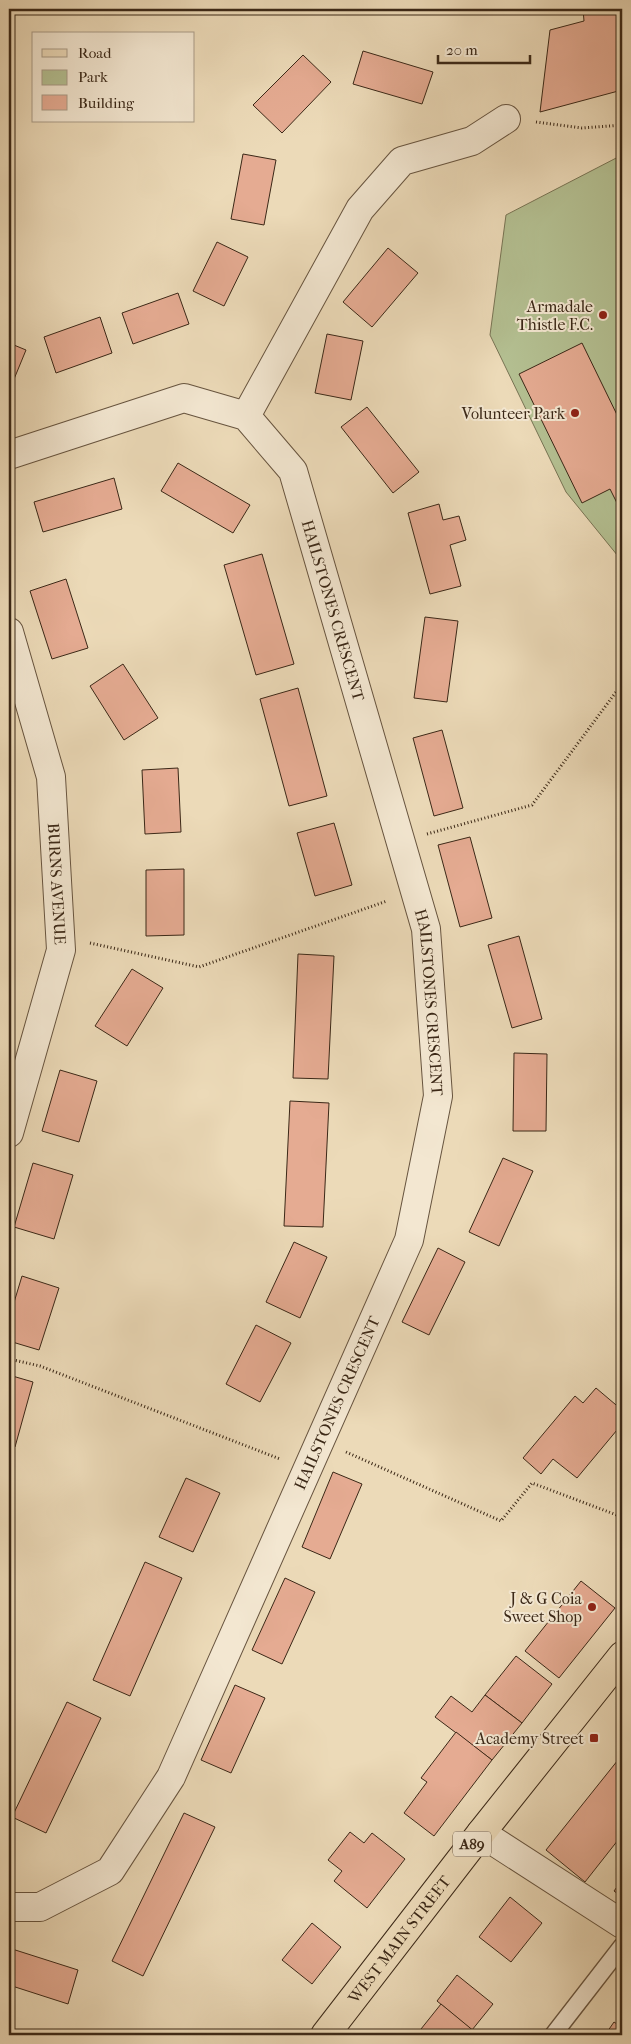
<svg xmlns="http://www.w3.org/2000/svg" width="631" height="2044" font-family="'IM FELL French Canon',serif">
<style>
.green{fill:#b4c092;stroke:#787454}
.building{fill:#e5ab92;stroke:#3b2817}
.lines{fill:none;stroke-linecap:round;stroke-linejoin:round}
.lane-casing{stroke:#67543f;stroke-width:19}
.street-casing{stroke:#67543f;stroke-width:30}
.primary-casing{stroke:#3b2817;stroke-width:30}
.path{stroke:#3b2817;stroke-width:3;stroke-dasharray:1 2.5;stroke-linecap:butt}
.lane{stroke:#f3e7d1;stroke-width:16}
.street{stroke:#f3e7d1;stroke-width:28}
.primary{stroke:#ecdab8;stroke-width:28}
.poi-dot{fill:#8f2418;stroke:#f3e7d1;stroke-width:2}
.labels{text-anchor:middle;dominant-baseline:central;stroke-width:4;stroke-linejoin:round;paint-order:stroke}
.shield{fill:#f3e7d1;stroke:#72614f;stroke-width:1}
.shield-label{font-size:15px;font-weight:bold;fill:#3b2817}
.poi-label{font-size:16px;fill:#3b2817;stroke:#f3e7d1;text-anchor:end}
.street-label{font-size:16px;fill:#3b2817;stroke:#f3e7d1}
</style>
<rect width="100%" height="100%" fill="#ecdab8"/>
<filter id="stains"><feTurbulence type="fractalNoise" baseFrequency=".004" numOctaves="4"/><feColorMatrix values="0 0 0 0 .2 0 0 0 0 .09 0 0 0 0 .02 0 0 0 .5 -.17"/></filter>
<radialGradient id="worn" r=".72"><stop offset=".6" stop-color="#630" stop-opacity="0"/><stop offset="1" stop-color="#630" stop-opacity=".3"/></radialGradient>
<polygon class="green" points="622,155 622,561 566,492 490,335 506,215"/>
<g class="building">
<polygon points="583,9 622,9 622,90 540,112 550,30 584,21"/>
<polygon points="363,51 433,72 422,104 353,84"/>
<polygon points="303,55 331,82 282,133 253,105"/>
<polygon points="243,154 276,160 264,225 231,219"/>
<polygon points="217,242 248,257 224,306 193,291"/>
<polygon points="388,248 418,273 372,327 343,302"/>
<polygon points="178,293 189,324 133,344 122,313"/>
<polygon points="100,317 112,353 56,373 44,337"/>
<polygon points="327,334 363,341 351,400 315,393"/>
<polygon points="9,343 26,350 12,384 9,382"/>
<polygon points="582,343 622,425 622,513 610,489 582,503 519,374"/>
<polygon points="367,407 419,472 393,493 341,427"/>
<polygon points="178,463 250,505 233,533 161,491"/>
<polygon points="114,478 122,509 43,532 34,502"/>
<polygon points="439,504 443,520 459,516 466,540 450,545 461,586 430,594 408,513"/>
<polygon points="262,554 294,664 256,675 224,565"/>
<polygon points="66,579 88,648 52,659 30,591"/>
<polygon points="425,617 458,621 447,702 414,698"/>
<polygon points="123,664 158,718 124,740 90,686"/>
<polygon points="298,688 327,796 289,806 260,699"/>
<polygon points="442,730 463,808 434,816 413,738"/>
<polygon points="178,768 181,832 145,834 142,770"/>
<polygon points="334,823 352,885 315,896 297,833"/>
<polygon points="470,837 492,918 460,927 438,845"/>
<polygon points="184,869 184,935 146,936 146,870"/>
<polygon points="519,936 542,1019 512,1028 488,945"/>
<polygon points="298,954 334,956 328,1079 293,1078"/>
<polygon points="132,969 163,988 127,1046 95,1026"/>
<polygon points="514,1053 547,1054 546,1131 513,1131"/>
<polygon points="60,1070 97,1081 79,1142 42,1131"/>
<polygon points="290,1101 329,1103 323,1227 284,1226"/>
<polygon points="503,1158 533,1171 499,1246 469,1232"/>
<polygon points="33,1163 73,1175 54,1239 14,1227"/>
<polygon points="294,1242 327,1257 300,1318 266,1302"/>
<polygon points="438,1248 465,1262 429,1335 402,1322"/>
<polygon points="22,1276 59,1288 39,1350 9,1341 9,1319"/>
<polygon points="256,1325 291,1343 260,1402 226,1384"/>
<polygon points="9,1375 33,1382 15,1447 9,1445"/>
<polygon points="596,1388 622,1410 622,1424 577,1478 553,1459 541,1474 523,1458 575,1396 583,1403"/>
<polygon points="333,1472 362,1484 330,1559 302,1547"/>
<polygon points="186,1478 220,1493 193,1552 159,1537"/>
<polygon points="145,1562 182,1578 130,1696 93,1680"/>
<polygon points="285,1578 315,1592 282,1664 252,1650"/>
<polygon points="581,1581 615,1608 559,1678 525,1651"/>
<polygon points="516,1656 552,1684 522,1723 485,1695"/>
<polygon points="235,1685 265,1698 231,1773 201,1760"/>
<polygon points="485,1695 522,1723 492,1760 435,1717 451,1696 472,1712"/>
<polygon points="67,1702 101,1718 46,1833 12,1817"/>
<polygon points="456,1732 492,1760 434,1836 404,1813 427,1782 421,1778"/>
<polygon points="622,1755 622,1835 585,1882 546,1850"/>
<polygon points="184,1813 215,1827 143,1976 112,1961"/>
<polygon points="350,1832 364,1843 372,1833 405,1859 367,1908 334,1881 342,1871 328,1860"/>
<polygon points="622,1880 622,1897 614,1891"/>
<polygon points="510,1897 542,1923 511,1962 479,1937"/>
<polygon points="312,1923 341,1947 312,1984 282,1960"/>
<polygon points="9,1948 78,1970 68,2004 9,1985"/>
<polygon points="457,1975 493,2004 472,2030 437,2001"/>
<polygon points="441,2004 475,2032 473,2035 429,2035 421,2029"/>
<polygon points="614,2022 620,2026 622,2024 622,2035 605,2035"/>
</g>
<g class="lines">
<defs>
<polyline id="lane" points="553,2035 622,1946"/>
<g id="street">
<polyline points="246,416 360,209 402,161 472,141 506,119"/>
<path id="s1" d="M9,455l175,-57 62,18 47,55 133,458 12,167 -29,144 -238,537 -61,94 -70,36h-31"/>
<path id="s2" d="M9,632l42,145 10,173 -52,183"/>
<polyline points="481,1833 622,1924"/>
</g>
<g id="primary">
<path id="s3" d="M325,2035l156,-202 141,-177"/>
</g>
</defs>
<use href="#lane" class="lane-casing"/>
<use href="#street" class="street-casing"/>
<use href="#primary" class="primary-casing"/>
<g class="path">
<polyline points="536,122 582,128 622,125"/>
<polyline points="427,834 532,805 622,684"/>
<polyline points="90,943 199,967 387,901"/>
<polyline points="9,1359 40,1366 280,1459"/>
<polyline points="346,1452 501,1521 532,1483 622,1517"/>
</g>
<use href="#lane" class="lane"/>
<use href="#street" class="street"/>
<use href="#primary" class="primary"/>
</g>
<g class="poi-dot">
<circle cx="603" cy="315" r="5"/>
<circle cx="575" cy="413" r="5"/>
<circle cx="592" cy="1607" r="5"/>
<rect x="589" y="1733" width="10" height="10" rx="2.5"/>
</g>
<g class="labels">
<rect class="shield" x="453" y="1831.5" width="38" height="25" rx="4"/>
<g class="shield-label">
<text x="472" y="1844">A89</text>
</g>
<g class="poi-label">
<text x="593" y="306">Armadale<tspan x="593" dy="18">Thistle F.C.</tspan></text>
<text x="565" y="413">Volunteer Park</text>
<text x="582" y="1598">J &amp; G Coia<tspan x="582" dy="18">Sweet Shop</tspan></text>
<text x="584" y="1738">Academy Street</text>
</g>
<g class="street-label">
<text stroke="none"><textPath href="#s1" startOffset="466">HAILSTONES CRESCENT</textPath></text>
<text stroke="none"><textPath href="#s2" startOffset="258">BURNS AVENUE</textPath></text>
<text stroke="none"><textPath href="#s1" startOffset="871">HAILSTONES CRESCENT</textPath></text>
<text transform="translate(337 1403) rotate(-66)">HAILSTONES CRESCENT</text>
<text stroke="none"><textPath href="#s3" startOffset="121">WEST MAIN STREET</textPath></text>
</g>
</g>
<rect width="631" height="2044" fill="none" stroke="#ecdab8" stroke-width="30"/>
<rect x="10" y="10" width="611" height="2024" fill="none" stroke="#3b2817" stroke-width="2.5"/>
<rect x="15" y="15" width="601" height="2014" fill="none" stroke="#3b2817"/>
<rect x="32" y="32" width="162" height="90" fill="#f3e7d1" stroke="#a99b87"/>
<rect x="42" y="49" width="25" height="8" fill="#ecdab8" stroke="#a99b87"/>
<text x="78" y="58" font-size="15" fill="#3b2817">Road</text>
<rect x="42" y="70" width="25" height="15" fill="#b4c092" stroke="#a99b87"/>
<text x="78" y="82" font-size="15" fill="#3b2817">Park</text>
<rect x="42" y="95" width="25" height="15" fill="#e5ab92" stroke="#a99b87"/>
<text x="78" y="108" font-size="15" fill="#3b2817">Building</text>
<path d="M438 55v8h92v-8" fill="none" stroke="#3b2817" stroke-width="2.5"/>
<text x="446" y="55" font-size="15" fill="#3b2817" stroke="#f3e7d1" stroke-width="4" paint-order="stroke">20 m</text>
<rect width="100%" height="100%" filter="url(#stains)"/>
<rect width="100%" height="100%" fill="url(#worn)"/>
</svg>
